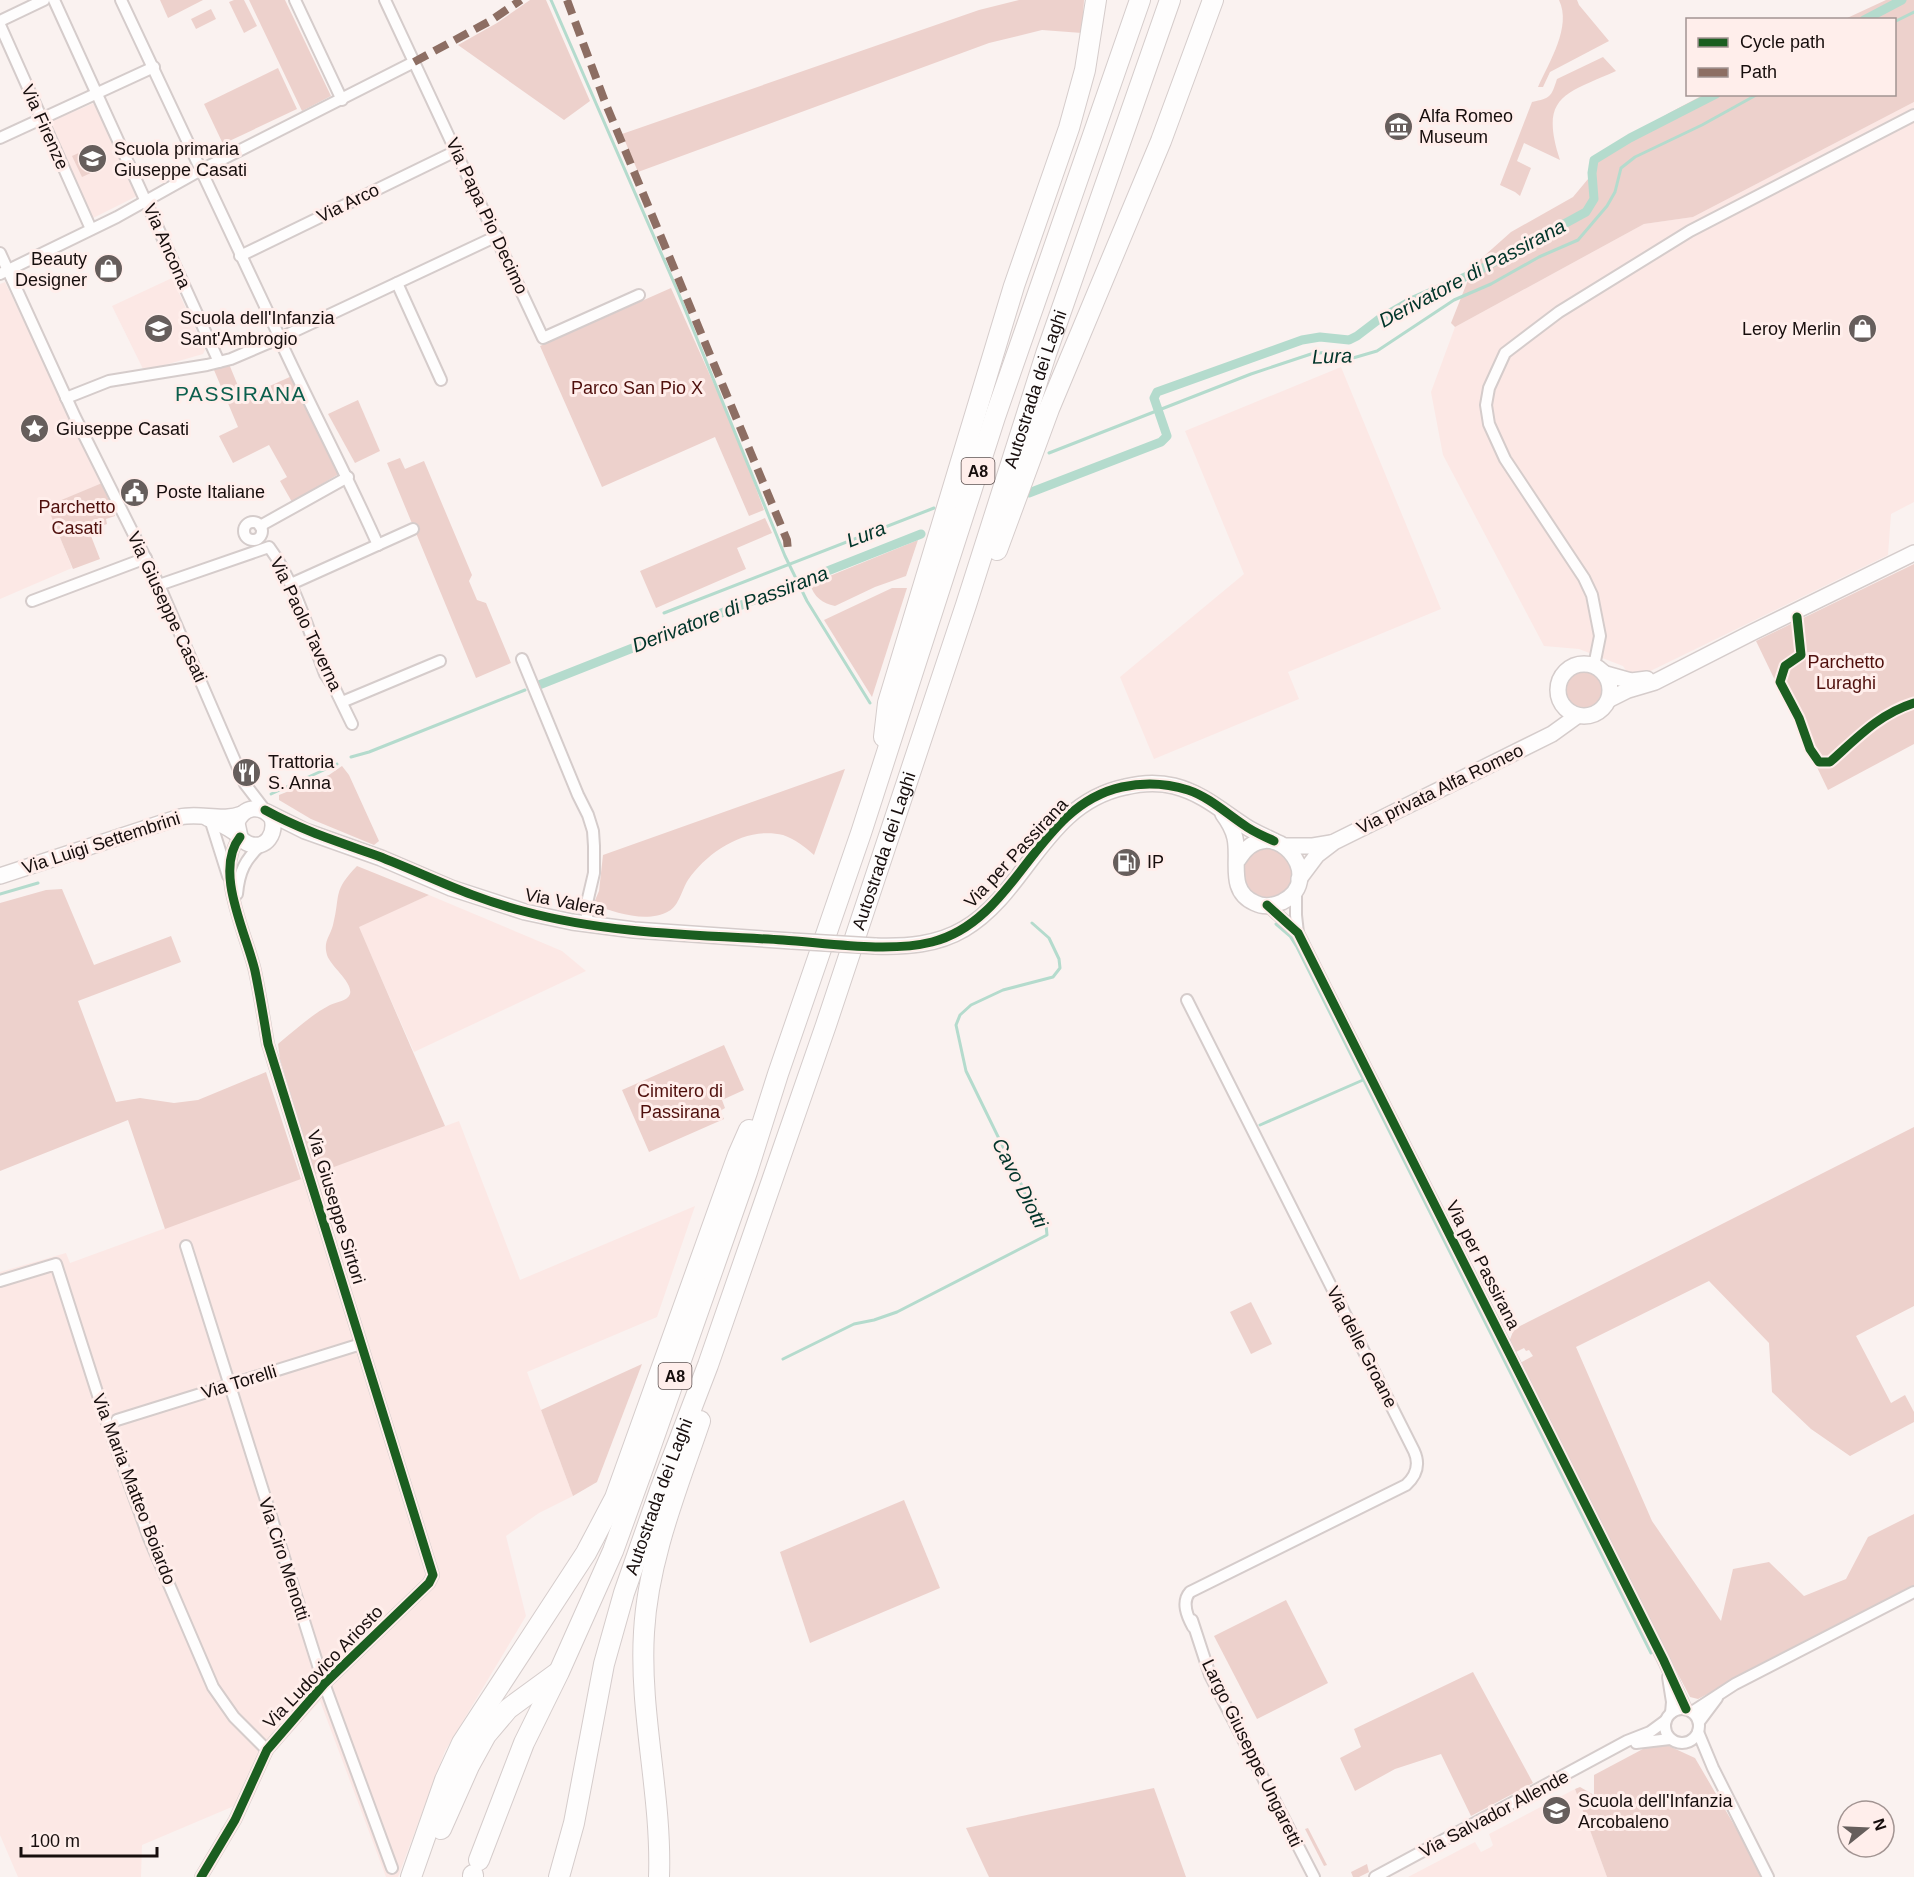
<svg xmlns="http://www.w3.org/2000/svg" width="1914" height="1877" font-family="Helvetica,sans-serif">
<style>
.built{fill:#fce8e5}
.green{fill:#edd1cc}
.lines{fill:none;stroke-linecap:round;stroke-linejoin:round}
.stream{stroke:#b4dbcd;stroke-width:3}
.canal{stroke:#b4dbcd;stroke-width:9}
.street-casing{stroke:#d5cccb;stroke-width:14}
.secondary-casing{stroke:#d5cccb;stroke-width:18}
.highway-casing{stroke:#d5cccb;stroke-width:22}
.street{stroke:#fefdfd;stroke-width:10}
.secondary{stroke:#fefdfd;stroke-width:15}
.highway{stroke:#fefdfd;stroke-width:20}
.secondary-bridge-casing{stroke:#d5cccb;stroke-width:18;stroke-linecap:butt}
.secondary-bridge{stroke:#fefdfd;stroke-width:15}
.quiet{stroke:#8d6e63;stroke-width:8;stroke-dasharray:15 8;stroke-linecap:butt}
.cycleway-casing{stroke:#ffeeeb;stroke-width:13}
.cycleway{stroke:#1b5e20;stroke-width:9}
.labels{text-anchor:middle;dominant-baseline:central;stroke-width:6;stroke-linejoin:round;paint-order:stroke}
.shield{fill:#ffeeeb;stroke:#5d5150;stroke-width:1.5}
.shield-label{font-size:16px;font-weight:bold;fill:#170e0d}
.poi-label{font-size:18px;fill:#170e0d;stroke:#ffeeeb;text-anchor:start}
.street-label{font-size:18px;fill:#170e0d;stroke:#ffeeeb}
.park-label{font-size:18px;fill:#4f0f0c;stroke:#ffeeeb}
.water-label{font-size:20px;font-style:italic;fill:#003429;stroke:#ffeeeb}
.quarter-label{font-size:21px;letter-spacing:1.5px;fill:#0b5f4d;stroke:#ffeeeb}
</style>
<rect width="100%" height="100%" fill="#faf2f0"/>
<g class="built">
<polygon points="1914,102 1914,502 1891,514 1888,555 1632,680 1623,666 1579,649 1544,646 1443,455 1431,392 1455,327 1644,224 1693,217"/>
<polygon points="94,103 137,196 93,218 49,122"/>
<polygon points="172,278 205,350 203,354 144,371 112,306"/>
<polygon points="5,282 102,483 48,506 72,568 0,599 0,284"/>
<polygon points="1341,367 1441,609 1288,672 1299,699 1154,759 1120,677 1244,574 1185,431"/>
<polygon points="429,895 562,951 586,971 414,1052 358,926"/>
<polygon points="459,1121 520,1280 695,1206 657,1317 527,1372 573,1496 539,1513 506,1536 526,1616 445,1751 398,1877 386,1877 320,1701 273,1753 253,1798 142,1845 141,1877 18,1877 0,1835 0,1272 66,1253 70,1263"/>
<polygon points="1575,1789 1607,1877 1408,1877 1475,1842 1481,1852 1491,1847 1493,1845 1489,1834"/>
</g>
<g class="green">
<polygon points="160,0 203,0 168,18"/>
<polygon points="234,0 244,0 257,26 244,33 229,2"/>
<polygon points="249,0 285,0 331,96 302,111"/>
<polygon points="530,0 546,0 590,101 564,120 458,45 497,23"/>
<polygon points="1019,0 1084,0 1082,33 1042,30 989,43 638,172 622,134 979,10"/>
<path d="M1559,0h18l2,5 30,36 -59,31 -7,15h-5c11,-25 34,-60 21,-87z"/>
<polygon points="1886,0 1914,0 1914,102 1693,217 1644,224 1455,327 1451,323 1474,265 1511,232 1573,197 1593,173 1600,156 1669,113 1703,95 1894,94 1894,20 1845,19"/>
<polygon points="211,9 216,19 196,29 191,19"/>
<path d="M1603,57l13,14c-51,23 -77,25 -56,89l-36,-17 -7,18 14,7 -11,28 -5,-4 -15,-7 32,-83c19,-4 19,-5 25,-23z"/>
<polygon points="278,68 297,109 223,144 204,104"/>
<polygon points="83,151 93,172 82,177 72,156"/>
<polygon points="671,288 734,429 764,510 749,516 715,437 602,487 540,346"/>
<polygon points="229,364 243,398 292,376 338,471 337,475 292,502 280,481 287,477 269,445 233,463 219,436 238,427 214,370"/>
<polygon points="358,400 380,451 355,463 328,414"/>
<polygon points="400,458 405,469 424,461 472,575 469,581 477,600 486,603 511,663 476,678 387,463"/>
<polygon points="102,483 115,516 106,519 107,524 96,528 91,536 100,559 73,569 47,506"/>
<polygon points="765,518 772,533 737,548 746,569 656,608 640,571"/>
<path d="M918,540l-12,36 -31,11 -40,19c-13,-3 -21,-9 -25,-22z"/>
<polygon points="1914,564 1914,744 1828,790 1756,641"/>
<polygon points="892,588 907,588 872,697 824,620"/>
<circle cx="1585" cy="690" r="19"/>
<polygon points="342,766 349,775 379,841 374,845 311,819 279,800 279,795 329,775"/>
<path d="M845,769l-31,86c-9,-8 -19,-16 -31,-20 -36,-9 -75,16 -95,45 -6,9 -9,26 -19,31 -23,13 -53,1 -76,-6l6,-14 4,-36z"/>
<circle cx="1267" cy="874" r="25"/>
<path d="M357,866l72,29 -70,32 86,199 -130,48 -35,-115 -2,-15c17,-14 33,-29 52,-39 6,-3 18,-4 20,-11 3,-12 -19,-27 -23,-39 -4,-14 3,-18 6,-30 8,-31 -1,-33 24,-59z"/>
<polygon points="62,889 94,965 171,936 181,962 78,1001 116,1102 140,1098 174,1103 198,1100 266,1072 301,1179 165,1229 128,1120 0,1171 0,903 46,890"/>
<polygon points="724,1045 744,1090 722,1100 725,1108 720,1111 724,1119 649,1152 622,1090"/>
<polygon points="1914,1127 1914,1306 1856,1336 1891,1403 1905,1395 1914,1412 1914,1422 1850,1456 1811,1429 1772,1392 1769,1343 1709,1281 1576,1347 1652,1521 1721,1621 1733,1569 1769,1562 1804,1596 1846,1579 1868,1537 1914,1514 1914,1587 1698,1699 1690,1697 1626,1575 1520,1363 1533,1356 1529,1350 1526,1351 1524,1348 1514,1353 1509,1342 1514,1329"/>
<polygon points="1251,1302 1272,1344 1251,1354 1230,1312"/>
<polygon points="642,1364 597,1482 573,1496 541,1410"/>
<polygon points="904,1500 940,1588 810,1643 780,1552"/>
<polygon points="1286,1600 1328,1683 1257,1719 1214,1636"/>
<polygon points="1473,1672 1533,1783 1471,1816 1441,1754 1395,1769 1355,1791 1340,1758 1361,1747 1354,1729"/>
<polygon points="1658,1741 1695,1758 1754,1859 1762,1877 1607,1877 1575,1789 1580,1787 1594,1795 1594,1775"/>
<polygon points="1154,1788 1186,1877 989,1877 966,1828"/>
<polygon points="1308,1828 1327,1865 1324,1866 1305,1829"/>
<polygon points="1367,1864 1369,1872 1359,1877 1353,1877 1351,1872"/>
</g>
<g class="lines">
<g class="stream">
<polyline points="551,0 678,292 785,556 807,601 870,703"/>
<polyline points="1894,22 1914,12"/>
<polyline points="1049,453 1251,374 1311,354 1328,352 1353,358 1377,351 1454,300 1491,284 1539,257 1578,240 1607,206 1615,192 1621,168 1635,157 1702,125 1758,94"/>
<polyline points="664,613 934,508"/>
<polyline points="351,757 369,752 525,690"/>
<polyline points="271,794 337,764"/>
<polyline points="0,894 38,883"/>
<polyline points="1276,924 1290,936 1297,947 1651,1653"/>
<polyline points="1260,1125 1363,1080"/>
<polyline points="783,1359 854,1324 874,1320 897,1312 1047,1235 1046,1225 1027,1203 1024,1190 966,1071 956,1025 960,1015 971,1005 1003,990 1053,977 1060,968 1059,959 1049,938 1032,923"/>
</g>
<g class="canal">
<polyline points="1864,20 1902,0"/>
<polyline points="1029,493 1161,442 1167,436 1154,398 1157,392 1302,340 1320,337 1349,340 1357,336 1378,320 1411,301 1476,272 1586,212 1594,199 1592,173 1594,160 1630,138 1716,94"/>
<polyline points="539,685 921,534"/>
</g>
<defs>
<g id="street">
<polyline points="54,0 219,362"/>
<polyline points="121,0 280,338"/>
<polyline points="295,0 342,100"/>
<polyline points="385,0 543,338 639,295"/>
<polyline points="0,21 44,0"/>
<polyline points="0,25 91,229"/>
<polyline points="0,138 154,67"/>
<polyline points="0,253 75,417 159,585 245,784 265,810"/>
<polyline points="240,256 456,151"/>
<polyline points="0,274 117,217 201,170 414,62"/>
<polyline points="397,283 441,380"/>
<path d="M279,338c32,70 68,137 99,207"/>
<polyline points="66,398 109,381 207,365 231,359 280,338 497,236"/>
<circle cx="253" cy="531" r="9"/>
<polyline points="260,526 348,477"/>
<polyline points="291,584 413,529"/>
<path d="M159,585l110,-38c25,33 41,87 56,127l9,13 18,37"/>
<polyline points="32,601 146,558"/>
<polyline points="522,659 578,795 588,815 593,831 594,846 594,873 586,907 588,924"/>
<polyline points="1594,666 1600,636 1592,595 1584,578 1505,459 1489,424 1486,405 1489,388 1505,353 1559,312 1690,231 1914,115"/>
<polyline points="342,702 440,661"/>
<polyline points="210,819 228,876"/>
<polyline points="1296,888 1296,915 1298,933"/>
<path d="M237,894c2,-22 8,-35 25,-50"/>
<polyline points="1267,905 1298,933 1664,1661 1686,1709"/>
<path d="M1187,1000l227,451c6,13 3,24 -8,34l-216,107c-9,10 -3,24 3,35"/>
<polyline points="186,1246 322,1678 392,1868"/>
<polyline points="0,1281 56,1264 105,1417 149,1538 213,1687 234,1717 267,1750"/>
<polyline points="117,1420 361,1344"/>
<polyline points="1192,1620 1210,1675 1314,1877"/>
<polyline points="1668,1677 1672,1702 1671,1713"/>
<circle cx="1682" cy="1726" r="17"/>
<polyline points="1692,1712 1735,1684 1914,1592"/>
<polyline points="1699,1722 1717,1698"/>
<polyline points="1698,1732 1713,1768 1768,1877"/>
<polyline points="1636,1743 1670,1739"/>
<path d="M201,1877l34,-57 32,-70 57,-66 105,-101 4,-8 -165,-531c-4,-24 -8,-49 -13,-73 -8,-36 -42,-100 -15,-134"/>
<polyline points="1375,1877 1627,1741 1650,1732 1665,1721"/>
</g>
<g id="secondary">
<circle cx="1584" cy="690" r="26"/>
<polyline points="1606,674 1631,681 1647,679"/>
<polyline points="1610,699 1628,690 1655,682 1751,633 1914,553"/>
<polyline points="267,812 305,831 381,858 451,888 525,912 572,922 634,930 792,941"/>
<path d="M1223,814c6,8 10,15 12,24 5,23 -8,53 20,65 8,4 18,3 27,-1 48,-24 -12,-96 -44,-42"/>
<path d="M207,818c10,4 18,8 27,14 5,4 9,10 15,12 18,6 27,-11 23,-26 -11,-14 -29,-12 -35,5l3,14"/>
<polyline points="1285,846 1313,846 1331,843"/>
<path d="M0,876l180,-59c19,-5 43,5 62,-3"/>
<polyline points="1299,879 1317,855 1334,842 1552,734 1577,716"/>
<path d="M875,946c31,1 62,-1 89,-17 63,-37 80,-125 161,-142 16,-4 33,-5 49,-1 28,7 48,25 71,40 9,6 19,10 29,15"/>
</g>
<g id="highway">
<polyline points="997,550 1049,409 1161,141 1213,0"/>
<polyline points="884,737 888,703 1014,286 1069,128 1085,70 1096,0"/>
<polyline points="441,1829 469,1766 486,1735 508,1709 557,1673"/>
<polyline points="479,1860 524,1743 559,1672 613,1551 647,1457 747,1172 778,1074 861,833 995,417 1140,0"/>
<polyline points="411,1877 445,1780 462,1743 586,1553 615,1498 738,1155 749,1130"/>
<polyline points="473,1877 473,1875"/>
<path id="s1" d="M559,1877l15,-54 30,-159 20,-71 36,-103 48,-125 118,-340 140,-420 80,-251 124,-354"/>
<path d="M659,1877c3,-82 -20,-163 -15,-245 4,-73 33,-143 56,-211"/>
</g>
</defs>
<use href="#street" class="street-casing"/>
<use href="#secondary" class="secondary-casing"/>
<use href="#highway" class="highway-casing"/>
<use href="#street" class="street"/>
<use href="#secondary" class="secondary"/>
<use href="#highway" class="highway"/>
<defs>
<polyline id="secondary-bridge" points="792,941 875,946"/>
</defs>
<use href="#secondary-bridge" class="secondary-bridge-casing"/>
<use href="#secondary-bridge" class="secondary-bridge"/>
<g class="quiet">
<polyline points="567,0 605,102 787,540 788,551"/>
<polyline points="414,62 490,21 521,0"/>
</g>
<defs>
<g id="cycleway">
<path d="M1797,617l4,38 -16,11 -5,16 19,36 11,31 9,13h11c27,-24 49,-48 84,-59"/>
<path d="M265,810c36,20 74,32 113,46 49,19 93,42 145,55 84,23 173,24 260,29 45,3 105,13 149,2 86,-22 103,-136 190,-155 23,-5 44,-4 66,3 21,7 38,23 56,35 9,7 20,11 30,16"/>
<polyline points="1267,905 1298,933 1664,1661 1686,1709"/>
<path d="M201,1877l34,-57 32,-70 57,-66 105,-101 4,-8 -165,-531c-4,-24 -8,-49 -13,-73 -8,-36 -42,-100 -15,-134"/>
</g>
</defs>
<use href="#cycleway" class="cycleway-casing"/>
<use href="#cycleway" class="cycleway"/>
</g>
<defs>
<symbol id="museum-disc" viewBox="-11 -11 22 22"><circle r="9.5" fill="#665e5c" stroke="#ffeeeb"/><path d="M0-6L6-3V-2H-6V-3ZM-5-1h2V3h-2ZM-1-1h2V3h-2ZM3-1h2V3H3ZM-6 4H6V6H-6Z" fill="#fff"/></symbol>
<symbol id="school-disc" viewBox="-11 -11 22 22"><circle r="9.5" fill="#665e5c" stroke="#ffeeeb"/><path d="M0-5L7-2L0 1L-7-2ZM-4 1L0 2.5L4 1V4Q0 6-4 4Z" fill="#fff"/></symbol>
<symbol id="shop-disc" viewBox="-11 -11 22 22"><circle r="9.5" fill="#665e5c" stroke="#ffeeeb"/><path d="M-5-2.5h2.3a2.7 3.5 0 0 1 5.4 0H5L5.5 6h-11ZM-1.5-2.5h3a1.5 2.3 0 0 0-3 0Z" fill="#fff"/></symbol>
<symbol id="sight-disc" viewBox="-11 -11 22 22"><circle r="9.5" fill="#665e5c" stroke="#ffeeeb"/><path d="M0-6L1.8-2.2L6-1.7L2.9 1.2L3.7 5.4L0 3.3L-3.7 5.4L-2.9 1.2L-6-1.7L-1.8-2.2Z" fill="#fff"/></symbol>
<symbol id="civic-disc" viewBox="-11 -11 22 22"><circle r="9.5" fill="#665e5c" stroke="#ffeeeb"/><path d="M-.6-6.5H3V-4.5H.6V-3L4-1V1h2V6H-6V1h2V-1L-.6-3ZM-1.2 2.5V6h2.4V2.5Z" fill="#fff"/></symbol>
<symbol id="restaurant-disc" viewBox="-11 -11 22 22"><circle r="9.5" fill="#665e5c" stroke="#ffeeeb"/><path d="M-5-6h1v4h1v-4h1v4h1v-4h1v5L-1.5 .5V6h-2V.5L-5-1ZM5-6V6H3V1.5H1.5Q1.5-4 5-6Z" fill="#fff"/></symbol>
<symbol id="fuel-disc" viewBox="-11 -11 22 22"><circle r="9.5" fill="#665e5c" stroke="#ffeeeb"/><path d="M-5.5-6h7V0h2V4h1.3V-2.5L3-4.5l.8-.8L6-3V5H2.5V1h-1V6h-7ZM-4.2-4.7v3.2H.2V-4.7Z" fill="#fff"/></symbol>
</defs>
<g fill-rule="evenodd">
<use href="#museum-disc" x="1382" y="110" width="33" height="33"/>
<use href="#school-disc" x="76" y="142" width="33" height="33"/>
<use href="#shop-disc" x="92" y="252" width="33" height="33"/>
<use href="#school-disc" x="142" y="312" width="33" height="33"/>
<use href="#shop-disc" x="1846" y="312" width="33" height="33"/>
<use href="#sight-disc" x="18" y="412" width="33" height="33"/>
<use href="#civic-disc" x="118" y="476" width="33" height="33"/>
<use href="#restaurant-disc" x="230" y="756" width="33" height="33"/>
<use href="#fuel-disc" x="1110" y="846" width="33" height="33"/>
<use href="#school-disc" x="1540" y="1794" width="33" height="33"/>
</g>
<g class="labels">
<g class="shield">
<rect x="961.5" y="458" width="33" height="26" rx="4.5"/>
<rect x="658.5" y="1363" width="33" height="26" rx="4.5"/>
</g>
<g class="shield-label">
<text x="978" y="471">A8</text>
<text x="675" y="1376">A8</text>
</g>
<g class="poi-label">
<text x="1419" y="116">Alfa Romeo<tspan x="1419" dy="21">Museum</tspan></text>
<text x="114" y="149">Scuola primaria<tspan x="114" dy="21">Giuseppe Casati</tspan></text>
<text x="87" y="259" text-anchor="end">Beauty<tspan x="87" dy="21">Designer</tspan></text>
<text x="180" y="318">Scuola dell'Infanzia<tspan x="180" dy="21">Sant'Ambrogio</tspan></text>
<text x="1841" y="329" text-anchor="end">Leroy Merlin</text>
<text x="56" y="429">Giuseppe Casati</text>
<text x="156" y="492">Poste Italiane</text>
<text x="268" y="762">Trattoria<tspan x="268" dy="21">S. Anna</tspan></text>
<text x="1147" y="862">IP</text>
<text x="1578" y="1801">Scuola dell'Infanzia<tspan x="1578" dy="21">Arcobaleno</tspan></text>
</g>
<g class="street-label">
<text transform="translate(45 127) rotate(66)">Via Firenze</text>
<text transform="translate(348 203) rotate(-26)">Via Arco</text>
<text transform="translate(487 216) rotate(65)">Via Papa Pio Decimo</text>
<text transform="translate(167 246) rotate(66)">Via Ancona</text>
<text stroke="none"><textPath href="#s1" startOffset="1564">Autostrada dei Laghi</textPath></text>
<text transform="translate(167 607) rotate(65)">Via Giuseppe Casati</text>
<text transform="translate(306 624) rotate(65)">Via Paolo Taverna</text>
<text transform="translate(1440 789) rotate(-26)">Via privata Alfa Romeo</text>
<text transform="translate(101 843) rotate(-18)">Via Luigi Settembrini</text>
<text stroke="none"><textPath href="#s1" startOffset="1078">Autostrada dei Laghi</textPath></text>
<text transform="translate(1016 853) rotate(-47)">Via per Passirana</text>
<text transform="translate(565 902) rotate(11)">Via Valera</text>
<text transform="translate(336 1207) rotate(73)">Via Giuseppe Sirtori</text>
<text transform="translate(1483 1265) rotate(63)">Via per Passirana</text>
<text transform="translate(1362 1347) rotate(63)">Via delle Groane</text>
<text transform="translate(239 1382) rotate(-17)">Via Torelli</text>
<text transform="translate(134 1489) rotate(69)">Via Maria Matteo Boiardo</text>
<text stroke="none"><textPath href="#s1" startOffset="394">Autostrada dei Laghi</textPath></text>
<text transform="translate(284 1559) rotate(72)">Via Ciro Menotti</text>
<text transform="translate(323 1667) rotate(-46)">Via Ludovico Ariosto</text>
<text transform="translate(1252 1753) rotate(64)">Largo Giuseppe Ungaretti</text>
<text transform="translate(1494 1814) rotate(-28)">Via Salvador Allende</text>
</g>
<g class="park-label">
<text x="637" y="388">Parco San Pio X</text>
<text x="77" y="507">Parchetto<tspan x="77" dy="21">Casati</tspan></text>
<text x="1846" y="662">Parchetto<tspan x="1846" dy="21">Luraghi</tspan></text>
<text x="680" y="1091">Cimitero di<tspan x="680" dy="21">Passirana</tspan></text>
</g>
<g class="water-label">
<text transform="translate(1472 273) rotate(-28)">Derivatore di Passirana</text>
<text transform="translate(1332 356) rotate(-2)">Lura</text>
<text transform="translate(866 534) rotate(-21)">Lura</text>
<text transform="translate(730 609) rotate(-21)">Derivatore di Passirana</text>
<text transform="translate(1020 1183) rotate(63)">Cavo Diotti</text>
</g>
<g class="quarter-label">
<text x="241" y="393">PASSIRANA</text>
</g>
</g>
<rect x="1686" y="18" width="210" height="78" fill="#ffeeeb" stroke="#a29492" stroke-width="1.5"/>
<rect x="1698" y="38" width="30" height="9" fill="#1b5e20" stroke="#a29492" stroke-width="1.5"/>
<text x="1740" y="48" font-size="18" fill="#170e0d">Cycle path</text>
<rect x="1698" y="68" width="30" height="9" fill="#8d6e63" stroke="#a29492" stroke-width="1.5"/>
<text x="1740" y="78" font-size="18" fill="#170e0d">Path</text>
<g transform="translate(1866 1829) rotate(72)"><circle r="28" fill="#ffeeeb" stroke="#a29492" stroke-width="1.5"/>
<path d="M0-4.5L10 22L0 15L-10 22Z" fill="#665e5c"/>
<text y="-9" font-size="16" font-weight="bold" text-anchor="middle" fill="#170e0d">N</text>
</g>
<path d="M21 1847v9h136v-9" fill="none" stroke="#170e0d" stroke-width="3"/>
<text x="30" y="1847" font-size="18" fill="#170e0d" stroke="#ffeeeb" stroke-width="4.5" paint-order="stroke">100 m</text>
</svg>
